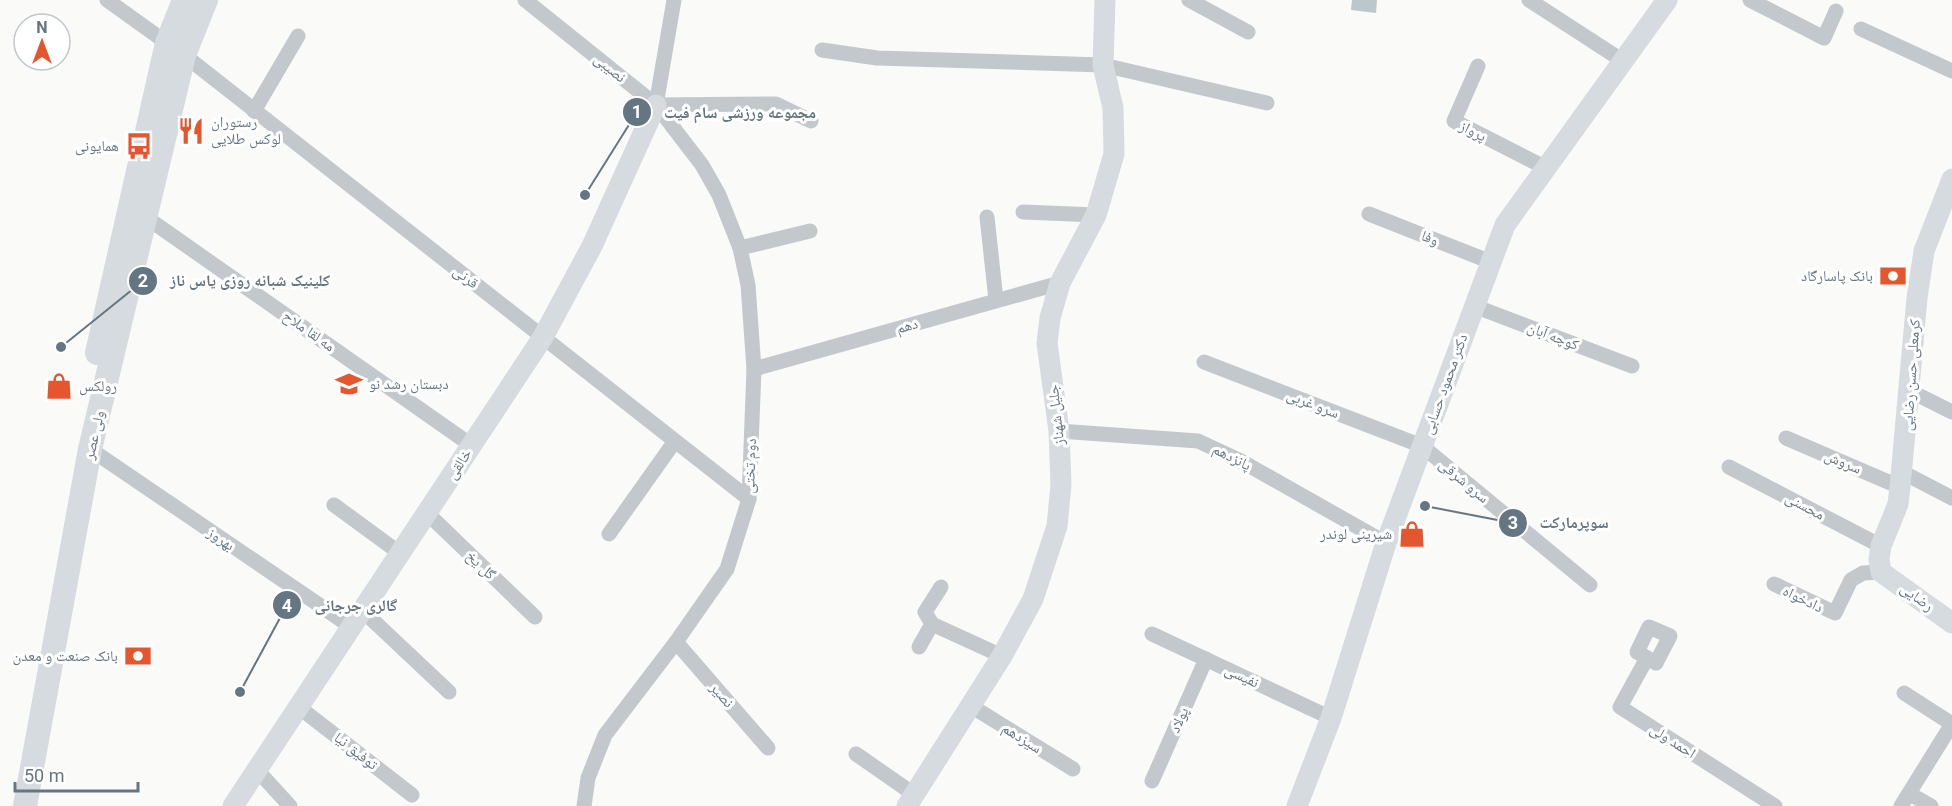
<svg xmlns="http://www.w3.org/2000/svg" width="1952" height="806" font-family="Roboto,'Noto Naskh Arabic',sans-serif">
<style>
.water{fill:#bbc7cb}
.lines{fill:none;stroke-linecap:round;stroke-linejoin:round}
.street{stroke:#c3c8cc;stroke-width:15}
.secondary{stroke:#d6dbdf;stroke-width:21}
.primary{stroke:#d6dbdf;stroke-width:24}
.labels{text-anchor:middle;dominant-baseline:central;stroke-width:6;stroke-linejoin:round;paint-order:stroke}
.street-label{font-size:15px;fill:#657683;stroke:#fff}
.poi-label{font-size:15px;fill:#657683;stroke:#fff;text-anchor:end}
.leader{fill:none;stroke:#657683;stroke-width:2}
.callout-dot{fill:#657683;stroke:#fff;stroke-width:2}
.mark-label{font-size:18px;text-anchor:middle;font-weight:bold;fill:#fff}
.callout-label{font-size:16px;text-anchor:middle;font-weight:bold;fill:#657683;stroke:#fff;stroke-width:6;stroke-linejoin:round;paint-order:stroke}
</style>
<rect width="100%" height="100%" fill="#fafaf8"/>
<polygon class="water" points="1352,0 1377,0 1376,13 1351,10"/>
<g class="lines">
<g class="street">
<polyline points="107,0 167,43"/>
<polyline points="525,0 656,105 702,165 719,195 740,248 748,285 754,369 749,499 727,569 676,642 605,735 588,778 584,806"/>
<polyline points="1189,0 1248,32"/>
<polyline points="1529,0 1623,61"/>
<polyline points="1750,0 1824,38 1836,11"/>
<polyline points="1861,29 1952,71"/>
<polyline points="822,50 877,58 1103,65 1267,103"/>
<polyline points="184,55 749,499"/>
<polyline points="1478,66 1454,121 1546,168"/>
<polyline points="656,105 776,104 811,121"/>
<polyline points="656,105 674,0"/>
<polyline points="254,111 298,36"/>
<polyline points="1023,212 1096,215"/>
<polyline points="1369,214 1491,262"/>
<polyline points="987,217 996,300"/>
<polyline points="147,218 471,445"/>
<polyline points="740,248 810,231"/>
<polyline points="1474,306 1632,366"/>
<polyline points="1204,362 1422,446 1590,585"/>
<polyline points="754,369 1060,283"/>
<polyline points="1910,391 1952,412"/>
<polyline points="1059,431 1198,441 1241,461 1386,543"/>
<polyline points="1786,438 1900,487"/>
<polyline points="90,449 353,628"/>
<polyline points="1729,467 1881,546"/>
<polyline points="1902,472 1952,498"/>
<polyline points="334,505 401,554"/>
<polyline points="427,513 535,617"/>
<polyline points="609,534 675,441"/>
<polyline points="1774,584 1835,613 1851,580 1863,573 1881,572"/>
<polyline points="364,612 449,692"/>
<polyline points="932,624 1002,656"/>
<polygon points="1649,627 1670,636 1656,663 1637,652"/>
<polyline points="1152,634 1331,718"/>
<polyline points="676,642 768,748"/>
<polyline points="919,647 932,624 925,612 941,587"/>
<polyline points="1647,658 1620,707 1775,806"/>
<polyline points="1904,693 1952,724"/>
<polyline points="971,706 1073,769"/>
<polyline points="300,708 412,795"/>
<polyline points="856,754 915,795"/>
<polyline points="258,771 290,806"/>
<polyline points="1152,781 1206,659"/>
<polyline points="1910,794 1931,806"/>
<polyline points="1901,806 1952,724"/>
</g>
<g class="secondary">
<polyline points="1952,179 1924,251 1917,298 1900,487 1898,504 1881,546 1879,559 1881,572 1952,623"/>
<polyline points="233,806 543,337 592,246 656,105"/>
<polyline points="907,806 1002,656 1033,599 1057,526 1061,485 1059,431 1047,343 1050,318 1060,283 1096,215 1114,154 1113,108 1103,65 1105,0"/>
<polyline points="1297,806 1331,718 1386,543 1505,225 1667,0"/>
</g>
<g class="primary">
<polyline points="97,353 167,43 184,0"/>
<polyline points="25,806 90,449 184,55 206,0"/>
</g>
</g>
<defs>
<symbol id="restaurant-bare" viewBox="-9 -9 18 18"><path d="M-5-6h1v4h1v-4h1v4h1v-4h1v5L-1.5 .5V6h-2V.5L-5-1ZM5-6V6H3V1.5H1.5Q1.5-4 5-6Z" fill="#e4572e" stroke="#fff" stroke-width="2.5" paint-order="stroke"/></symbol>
<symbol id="bus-bare" viewBox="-9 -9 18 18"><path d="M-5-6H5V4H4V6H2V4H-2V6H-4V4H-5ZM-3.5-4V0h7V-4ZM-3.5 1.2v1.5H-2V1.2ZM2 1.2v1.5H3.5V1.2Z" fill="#e4572e" stroke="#fff" stroke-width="2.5" paint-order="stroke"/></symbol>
<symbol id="bank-bare" viewBox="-9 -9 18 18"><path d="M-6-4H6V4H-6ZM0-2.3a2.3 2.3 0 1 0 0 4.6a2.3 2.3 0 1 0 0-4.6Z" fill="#e4572e" stroke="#fff" stroke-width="2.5" paint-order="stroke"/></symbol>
<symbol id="school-bare" viewBox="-9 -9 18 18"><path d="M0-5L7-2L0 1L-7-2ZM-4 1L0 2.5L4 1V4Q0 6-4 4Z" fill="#e4572e" stroke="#fff" stroke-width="2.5" paint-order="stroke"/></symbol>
<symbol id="shop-bare" viewBox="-9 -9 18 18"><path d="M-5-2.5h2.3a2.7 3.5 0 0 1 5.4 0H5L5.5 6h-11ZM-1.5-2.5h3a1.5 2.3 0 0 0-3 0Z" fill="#e4572e" stroke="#fff" stroke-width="2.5" paint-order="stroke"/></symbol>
</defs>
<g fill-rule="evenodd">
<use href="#restaurant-bare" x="172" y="112" width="38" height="38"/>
<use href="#bus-bare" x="120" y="127" width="38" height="38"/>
<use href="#bank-bare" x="1874" y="257" width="38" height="38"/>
<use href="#school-bare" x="330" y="365" width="38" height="38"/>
<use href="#shop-bare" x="40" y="367" width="38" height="38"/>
<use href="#shop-bare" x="1393" y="515" width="38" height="38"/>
<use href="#bank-bare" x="119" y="637" width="38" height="38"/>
</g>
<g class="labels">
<g class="street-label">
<text transform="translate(610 68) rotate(39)">نصیبی</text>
<text transform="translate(1473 131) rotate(27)">پرواز</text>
<text transform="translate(1430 238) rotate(22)">وفا</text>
<text transform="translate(466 277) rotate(38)">قرنی</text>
<text transform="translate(907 326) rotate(-16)">دهم</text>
<text transform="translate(309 331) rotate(35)">مه لقا ملاح</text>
<text transform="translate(1553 336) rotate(21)">کوچه آبان</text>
<text transform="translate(1911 375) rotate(-86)">کرمعلی حسن رضایی</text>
<text transform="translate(1445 384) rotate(-70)">دکتر محمود حسابی</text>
<text transform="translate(1313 404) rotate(21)">سرو غربی</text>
<text transform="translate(1056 415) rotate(-96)">جلیل شهناز</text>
<text transform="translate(94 435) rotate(-77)">ولی عصر</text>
<text transform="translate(1232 457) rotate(27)">پانزدهم</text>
<text transform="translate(1843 462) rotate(23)">سروش</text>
<text transform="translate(459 464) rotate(-57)">خالقی</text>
<text transform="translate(750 466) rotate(-88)">دوم تختی</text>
<text transform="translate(1464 481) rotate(40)">سرو شرقی</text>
<text transform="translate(1805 506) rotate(28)">محسنی</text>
<text transform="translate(221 539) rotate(34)">بهروز</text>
<text transform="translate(481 565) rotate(44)">گل یخ</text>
<text transform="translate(1917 597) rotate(36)">رضایی</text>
<text transform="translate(1803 599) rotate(26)">دادخواه</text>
<text transform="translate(1242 676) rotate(25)">نفیسی</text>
<text transform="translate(722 695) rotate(49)">نصیر</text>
<text transform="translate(1179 720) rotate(-66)">پولاد</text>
<text transform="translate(1022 738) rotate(32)">سیزدهم</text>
<text transform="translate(1673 741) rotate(33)">احمد ولی</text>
<text transform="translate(356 751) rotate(38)">توفیق نیا</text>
</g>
<g class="poi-label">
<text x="211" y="122" text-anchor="start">رستوران<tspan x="211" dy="17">لوکس طلایی</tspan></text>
<text x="119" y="146">همایونی</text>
<text x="1873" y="276">بانک پاسارگاد</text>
<text x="369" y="384" text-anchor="start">دبستان رشد نو</text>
<text x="79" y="386" text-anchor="start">رولکس</text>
<text x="1392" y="534">شیرینی لوندر</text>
<text x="118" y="656">بانک صنعت و معدن</text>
</g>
</g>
<path class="leader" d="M585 195L637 112M61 347L143 281M1425 506L1513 523M240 692L287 605"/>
<g class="callout-dot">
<circle cx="585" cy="195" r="6"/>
<circle cx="61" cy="347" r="6"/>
<circle cx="1425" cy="506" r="6"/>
<circle cx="240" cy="692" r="6"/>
<circle cx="637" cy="112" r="15"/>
<circle cx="143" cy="281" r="15"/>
<circle cx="1513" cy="523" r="15"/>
<circle cx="287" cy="605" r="15"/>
</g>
<g class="mark-label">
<text x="637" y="118">1</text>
<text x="143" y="287">2</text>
<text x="1513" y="529">3</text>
<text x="287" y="612">4</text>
</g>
<g class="callout-label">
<text x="740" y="118">مجموعه ورزشی سام فیت</text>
<text x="250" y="286">کلینیک شبانه روزی یاس ناز</text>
<text x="1574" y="528">سوپرمارکت</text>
<text x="356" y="611">گالری جرجانی</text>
</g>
<g transform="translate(42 42)"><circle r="28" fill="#ffffff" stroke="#c1c8cd" stroke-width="1.5"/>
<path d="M0-4.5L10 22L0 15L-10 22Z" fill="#e4572e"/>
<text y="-9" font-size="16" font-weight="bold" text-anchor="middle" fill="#657683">N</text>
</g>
<path d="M15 782v9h123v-9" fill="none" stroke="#657683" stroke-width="3"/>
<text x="24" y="782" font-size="18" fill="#657683" stroke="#ffffff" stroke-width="4.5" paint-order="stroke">50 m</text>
</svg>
